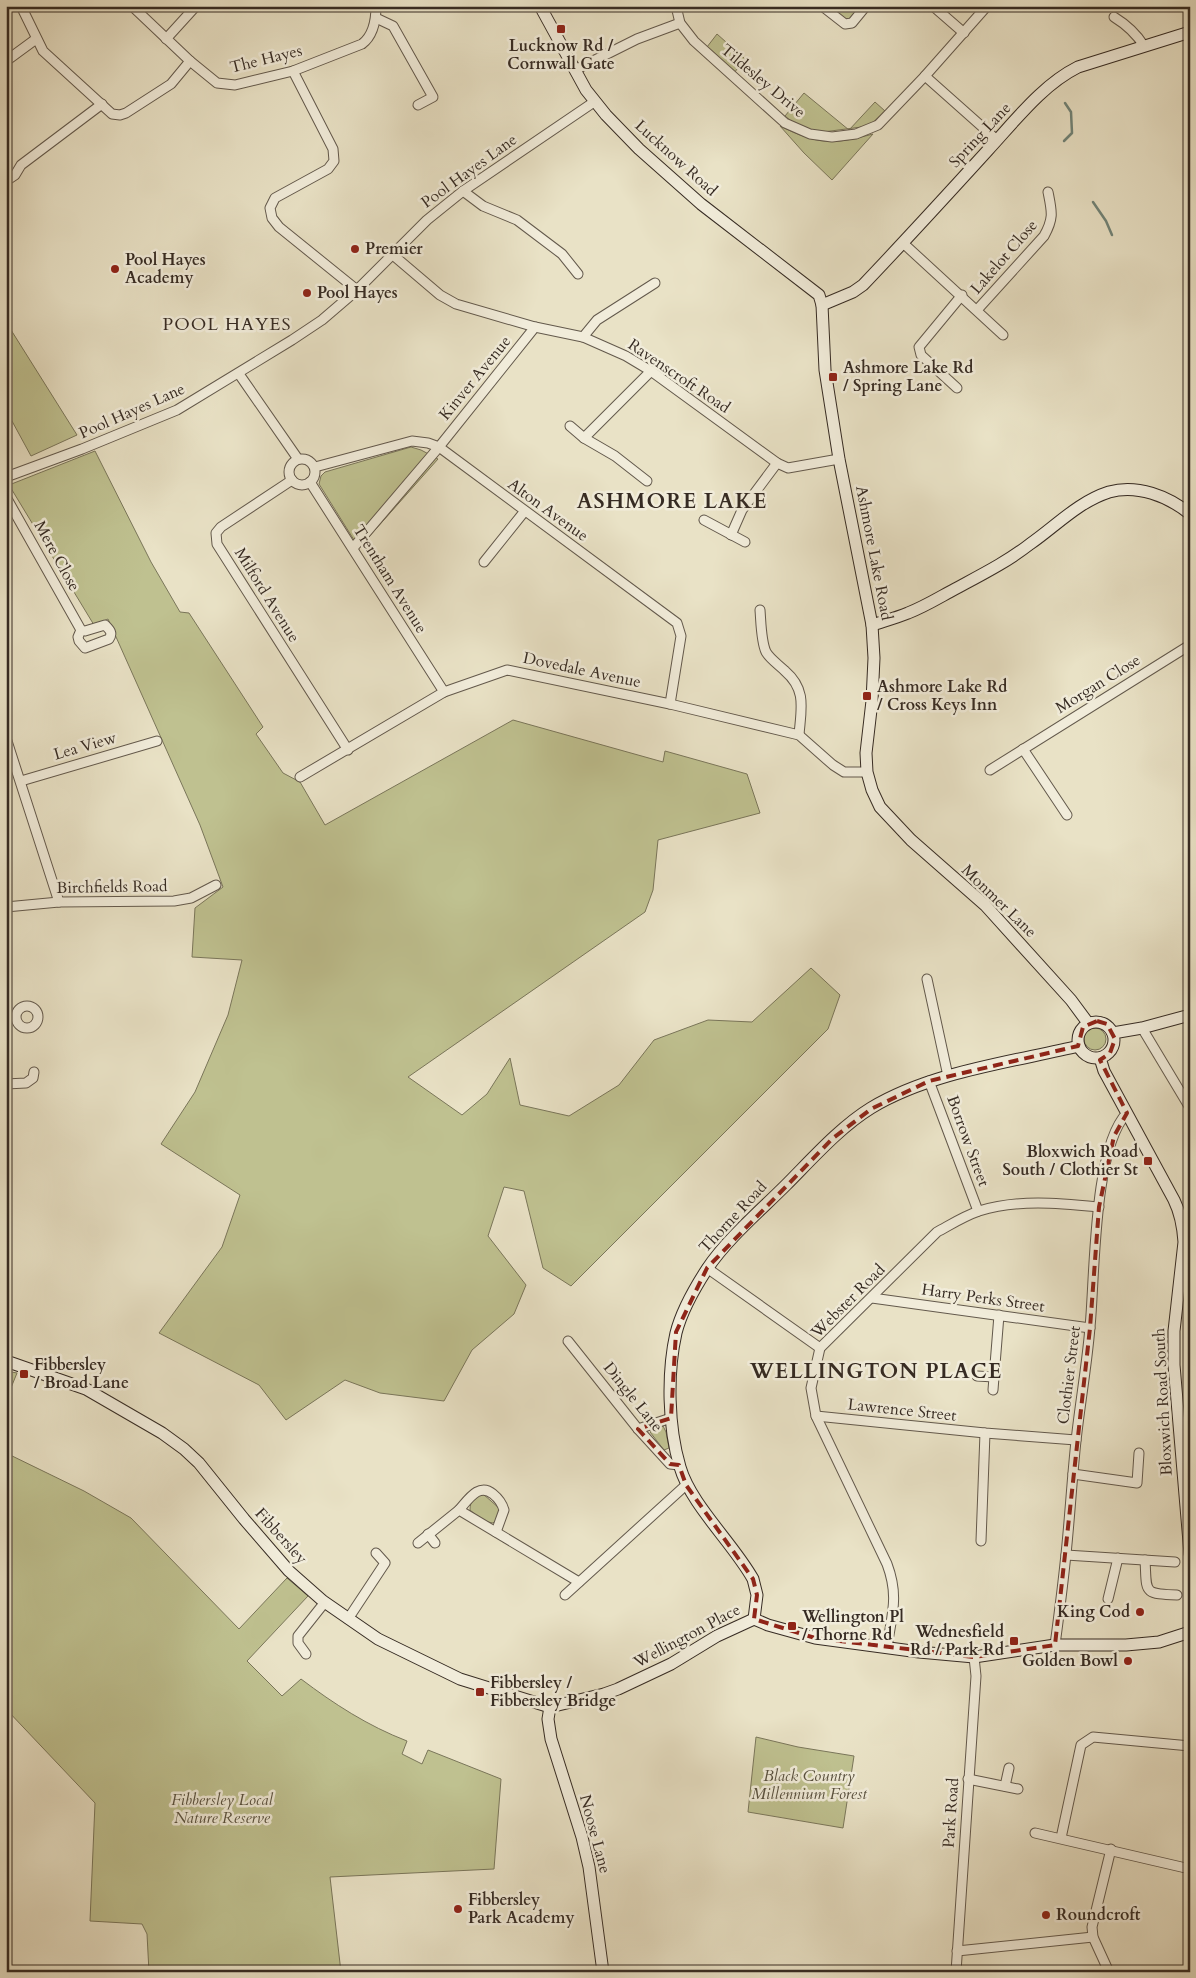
<svg xmlns="http://www.w3.org/2000/svg" width="1196" height="1978" font-family="Cardo,serif">
<rect width="100%" height="100%" fill="#e9e2c6"/>
<filter id="stains"><feTurbulence type="fractalNoise" baseFrequency=".004" numOctaves="4"/><feColorMatrix values="0 0 0 0 .2 0 0 0 0 .09 0 0 0 0 .02 0 0 0 .5 -.17"/></filter>
<radialGradient id="worn" r=".72"><stop offset=".6" stop-color="#630" stop-opacity="0"/><stop offset="1" stop-color="#630" stop-opacity=".3"/></radialGradient>
<g fill="#bfc190" stroke="#7a765a">
<polygon points="829,6 862,6 852,18 847,20"/>
<polygon points="717,34 745,59 734,73 707,47"/>
<polygon points="804,93 849,130 875,102 885,111 869,126 823,132 801,129 785,116"/>
<path d="M780 126C819 145 832 145 873 134L832 180 804 153Z"/>
<polygon points="6,322 77,435 31,456 6,410"/>
<polygon points="411,447 421,450 438,459 359,548 319,484 321,476 325,472"/>
<polygon points="95,451 151,562 180,612 189,613 263,727 256,734 283,773 300,782 325,825 513,720 663,762 665,751 747,774 760,813 658,840 653,890 645,912 408,1077 462,1115 487,1094 510,1058 520,1105 569,1116 619,1085 654,1040 708,1020 752,1022 811,968 840,995 828,1029 571,1286 543,1268 524,1191 504,1187 488,1236 526,1285 514,1314 472,1350 444,1401 380,1393 345,1380 286,1420 259,1385 159,1333 222,1247 240,1195 161,1144 195,1092 228,1015 242,960 192,957 195,908 223,887 200,825 108,619 94,625 9,485"/>
<circle cx="1095" cy="1039" r="11"/>
<polygon points="6,1371 17,1373 6,1400"/>
<polygon points="663,1426 666,1432 669,1448 664,1450 650,1432"/>
<path d="M6 1453 84 1491 131 1518 239 1629 287 1578 308 1596 247 1661 282 1696 301 1679C334 1704 368 1726 407 1741L402 1754 422 1764 428 1750 501 1779 494 1869 330 1877 341 1972H149L147 1934 142 1924 90 1921 95 1803 6 1709Z"/>
<path d="M483 1494 499 1508 498 1518 493 1523 483 1521 470 1510C470 1501 474 1497 483 1494Z"/>
<polygon points="756,1737 798,1747 854,1756 843,1828 748,1812"/>
</g>
<g fill="none" stroke-linecap="round" stroke-linejoin="round">
<g stroke="#718478" stroke-width="2.5">
<polyline points="1064,141 1072,133 1071,112 1065,103"/>
<polyline points="1093,202 1106,221 1112,235"/>
</g>
<g stroke="#63594c" stroke-width="11">
<g id="street">
<polyline points="21,6 43,51 112,114 120,115 126,113 171,84 190,61"/>
<path d="M132 6 190 61 217 83 235 85 293 71 362 44C374 35 376 20 376 6"/>
<polyline points="676,6 680,23 694,41 785,123 810,134 832,137 856,134 878,125 925,76 987,6"/>
<polyline points="822,6 845,24 852,23 866,6"/>
<polyline points="933,6 964,33"/>
<path d="M1114 17C1127 25 1136 33 1144 46"/>
<polyline points="376,18 393,26 433,97 418,105"/>
<polyline points="166,39 196,6"/>
<polyline points="6,61 36,39"/>
<polyline points="575,70 637,39 680,23"/>
<polyline points="293,71 333,149 334,161 328,169 275,198 270,208 272,218 279,227 357,290"/>
<polyline points="925,76 997,140"/>
<polyline points="6,181 15,175 21,165 102,104"/>
<polyline points="463,191 483,206 517,220 562,254 578,274"/>
<polyline points="903,243 1003,335"/>
<polyline points="393,255 440,295 456,304 535,327 583,337 626,356 651,371 777,463 788,468 839,459"/>
<path d="M977 310 1044 236C1054 218 1052 212 1048 192"/>
<polyline points="583,337 597,320 655,283"/>
<polyline points="239,374 298,459"/>
<polyline points="957,388 921,355 919,347 962,295"/>
<polyline points="570,426 584,438 615,456 647,481"/>
<polyline points="584,438 651,371"/>
<circle cx="302" cy="472" r="13"/>
<polyline points="315,467 412,441 428,443 439,447 677,623 681,636 670,704"/>
<polyline points="6,477 82,449 177,410 292,340 322,320 357,290 427,220 463,191 594,102"/>
<polyline points="292,480 221,527 216,533 217,544 348,750"/>
<polyline points="310,482 444,692"/>
<path d="M6 497 81 630 78 637 79 641 85 648 109 639C113 633 110 630 105 625L85 631 81 630"/>
<polyline points="704,520 745,542"/>
<polyline points="731,535 742,510 777,463"/>
<polyline points="353,548 439,447 535,327"/>
<polyline points="484,562 524,512"/>
<path d="M760 610C761 622 761 641 766 652 770 659 779 665 785 671 807 690 801 709 799 735"/>
<polyline points="6,738 59,902"/>
<polyline points="1023,749 1067,815"/>
<polyline points="990,770 1190,645"/>
<polyline points="300,777 444,692 507,670 670,704 799,735 833,765 844,772 867,772"/>
<polyline points="21,781 157,741"/>
<polyline points="6,907 59,902 174,901 191,898 216,885"/>
<polyline points="927,979 948,1076"/>
<circle cx="27" cy="1017" r="11"/>
<polyline points="1142,1028 1190,1108"/>
<polyline points="929,1081 978,1211"/>
<polyline points="6,1084 26,1083 33,1078 34,1072"/>
<polyline points="707,1268 820,1348"/>
<polyline points="872,1298 1090,1328"/>
<polyline points="568,1341 638,1429 670,1464 679,1465"/>
<polyline points="977,1376 994,1377 999,1315"/>
<polyline points="993,1390 994,1377"/>
<polyline points="816,1416 985,1433 1076,1440"/>
<polyline points="638,1429 671,1418"/>
<polyline points="1073,1474 1137,1483 1139,1453"/>
<path d="M459 1510C468 1500 479 1482 493 1494 498 1498 502 1503 504 1510L496 1532"/>
<polyline points="428,1534 435,1543"/>
<polyline points="981,1541 985,1433"/>
<polyline points="418,1543 459,1510 579,1582"/>
<polyline points="1066,1555 1175,1562"/>
<path d="M1145 1560C1147 1592 1142 1594 1177 1595"/>
<polyline points="565,1595 686,1485"/>
<polyline points="1108,1599 1118,1558"/>
<polyline points="348,1619 385,1563 376,1553"/>
<path d="M1055 1645C1059 1615 1063 1584 1066 1554 1070 1516 1072 1478 1076 1441 1080 1403 1087 1365 1090 1327 1095 1277 1093 1148 1127 1113"/>
<path d="M887 1647C892 1614 899 1596 887 1564L816 1416 811 1388 820 1348 937 1232C950 1225 964 1216 979 1211 1019 1199 1058 1203 1099 1207"/>
<polyline points="306,1654 298,1643 298,1636 325,1602"/>
<polyline points="968,1779 1018,1789"/>
<polyline points="1005,1786 1009,1768"/>
<polyline points="1035,1833 1190,1869"/>
<polyline points="1061,1838 1081,1745 1093,1737 1190,1746"/>
<polyline points="957,1951 1093,1937"/>
<polyline points="956,1972 976,1676 974,1657"/>
<polyline points="1109,1972 1093,1937 1092,1927 1111,1849"/>
</g>
</g>
<g stroke="#362b23" stroke-width="13">
<g id="secondary">
<polyline points="540,6 586,90 606,115 639,149 701,204 819,295 822,305 825,370 839,459 872,625 874,658 872,701 866,753 867,772 872,790 880,807 911,840 985,905 1071,1000 1088,1023"/>
<path d="M822 305 853 292 863 285C905 241 947 195 988 150 1015 121 1042 85 1078 67L1190 32"/>
<path d="M872 625C884 621 896 618 908 613 924 607 940 597 955 589 981 575 1007 562 1030 544 1056 526 1078 502 1109 492 1137 484 1168 496 1190 514"/>
<circle cx="1096" cy="1040" r="18"/>
<polyline points="1113,1033 1142,1028 1190,1015"/>
<path d="M1100 1058 1104 1071 1174 1200C1181 1214 1183 1227 1184 1242L1174 1331V1365L1190 1554"/>
<polyline points="6,1361 86,1389 162,1433 184,1449 199,1463 244,1519 289,1571 323,1601 378,1639 460,1679 550,1707"/>
<path d="M754 1619 757 1595 753 1579C733 1543 691 1505 680 1467 668 1427 667 1373 676 1333 681 1313 696 1286 707 1269 727 1239 760 1211 786 1185 811 1160 840 1127 871 1108 931 1072 1011 1062 1079 1046"/>
<polyline points="754,1619 768,1625 815,1638 919,1652 974,1657 1055,1645 1126,1645 1159,1642 1190,1632"/>
<polyline points="550,1707 548,1719 551,1739 582,1837 589,1867 603,1972"/>
<polyline points="550,1707 604,1694 618,1689 671,1664 717,1636 754,1619"/>
</g>
</g>
<use href="#street" stroke="#f1ecda" stroke-width="9"/>
<use href="#secondary" stroke="#f1ecda" stroke-width="11"/>
</g>
<path fill="none" stroke="#8f2418" stroke-width="4" stroke-dasharray="10 6" stroke-linejoin="round" d="M1097 1021 1107 1024 1115 1039 1110 1053 1100 1060 1127 1113 1114 1136 1099 1207 1090 1328 1055 1645 974 1657 815 1638 754 1619 757 1595 753 1579 686 1485 679 1465 670 1464 638 1429 671 1418 676 1332 707 1268 832 1139 871 1109 929 1081 1078 1046 1083 1027Z"/>
<g fill="#8f2418" stroke="#f1ecda" stroke-width="2">
<rect x="556" y="24" width="10" height="10" rx="2.5"/>
<circle cx="355" cy="249" r="5"/>
<circle cx="115" cy="269" r="5"/>
<circle cx="307" cy="293" r="5"/>
<rect x="828" y="372" width="10" height="10" rx="2.5"/>
<rect x="862" y="691" width="10" height="10" rx="2.5"/>
<rect x="1143" y="1156" width="10" height="10" rx="2.5"/>
<rect x="19" y="1369" width="10" height="10" rx="2.5"/>
<circle cx="1140" cy="1612" r="5"/>
<rect x="787" y="1621" width="10" height="10" rx="2.5"/>
<rect x="1009" y="1636" width="10" height="10" rx="2.5"/>
<circle cx="1128" cy="1661" r="5"/>
<rect x="475" y="1687" width="10" height="10" rx="2.5"/>
<circle cx="458" cy="1909" r="5"/>
<circle cx="1046" cy="1915" r="5"/>
</g>
<g text-anchor="middle" dominant-baseline="central" stroke-width="5" stroke-linejoin="round" paint-order="stroke">
<g font-size="16" font-weight="bold" fill="#362b23" stroke="#f1ecda" text-anchor="start">
<text x="561" y="46" text-anchor="middle">Lucknow Rd /<tspan x="561" dy="18">Cornwall Gate</tspan></text>
<text x="365" y="249">Premier</text>
<text x="125" y="260">Pool Hayes<tspan x="125" dy="18">Academy</tspan></text>
<text x="317" y="293">Pool Hayes</text>
<text x="843" y="368">Ashmore Lake Rd<tspan x="843" dy="18">/ Spring Lane</tspan></text>
<text x="877" y="687">Ashmore Lake Rd<tspan x="877" dy="18">/ Cross Keys Inn</tspan></text>
<text x="1138" y="1152" text-anchor="end">Bloxwich Road<tspan x="1138" dy="18">South / Clothier St</tspan></text>
<text x="34" y="1365">Fibbersley<tspan x="34" dy="18">/ Broad Lane</tspan></text>
<text x="1130" y="1612" text-anchor="end">King Cod</text>
<text x="802" y="1617">Wellington Pl<tspan x="802" dy="18">/ Thorne Rd</tspan></text>
<text x="1004" y="1632" text-anchor="end">Wednesfield<tspan x="1004" dy="18">Rd / Park Rd</tspan></text>
<text x="1118" y="1661" text-anchor="end">Golden Bowl</text>
<text x="490" y="1683">Fibbersley /<tspan x="490" dy="18">Fibbersley Bridge</tspan></text>
<text x="468" y="1900">Fibbersley<tspan x="468" dy="18">Park Academy</tspan></text>
<text x="1056" y="1915">Roundcroft</text>
</g>
<g font-size="16" fill="#362b23" stroke="#f1ecda">
<text transform="translate(266 59) rotate(-14)">The Hayes</text>
<text transform="translate(763 81) rotate(40)">Tildesley Drive</text>
<text transform="translate(980 135) rotate(-47)">Spring Lane</text>
<text transform="translate(676 158) rotate(42)">Lucknow Road</text>
<text transform="translate(469 171) rotate(-36)">Pool Hayes Lane</text>
<text transform="translate(1004 257) rotate(-49)">Lakelot Close</text>
<text transform="translate(679 376) rotate(34)">Ravenscroft Road</text>
<text transform="translate(475 378) rotate(-51)">Kinver Avenue</text>
<text transform="translate(132 411) rotate(-24)">Pool Hayes Lane</text>
<text transform="translate(548 510) rotate(36)">Alton Avenue</text>
<text transform="translate(874 553) rotate(79)">Ashmore Lake Road</text>
<text transform="translate(57 556) rotate(61)">Mere Close</text>
<text transform="translate(390 579) rotate(58)">Trentham Avenue</text>
<text transform="translate(267 595) rotate(58)">Milford Avenue</text>
<text transform="translate(582 670) rotate(12)">Dovedale Avenue</text>
<text transform="translate(1098 684) rotate(-32)">Morgan Close</text>
<text transform="translate(85 746) rotate(-16)">Lea View</text>
<text transform="translate(112 887) rotate(-1)">Birchfields Road</text>
<text transform="translate(999 901) rotate(44)">Monmer Lane</text>
<text transform="translate(968 1141) rotate(70)">Borrow Street</text>
<text transform="translate(733 1217) rotate(-47)">Thorne Road</text>
<text transform="translate(983 1298) rotate(8)">Harry Perks Street</text>
<text transform="translate(848 1301) rotate(-45)">Webster Road</text>
<text transform="translate(1069 1375) rotate(-83)">Clothier Street</text>
<text transform="translate(633 1397) rotate(51)">Dingle Lane</text>
<text transform="translate(1163 1402) rotate(-93)">Bloxwich Road South</text>
<text transform="translate(902 1410) rotate(6)">Lawrence Street</text>
<text transform="translate(281 1536) rotate(48)">Fibbersley</text>
<text transform="translate(687 1636) rotate(-28)">Wellington Place</text>
<text transform="translate(951 1813) rotate(-86)">Park Road</text>
<text transform="translate(595 1834) rotate(75)">Noose Lane</text>
</g>
<g font-size="16" font-style="italic" fill="#58503e" stroke="#f1ecda">
<text x="809" y="1776">Black Country<tspan x="809" dy="18">Millennium Forest</tspan></text>
<text x="222" y="1800">Fibbersley Local<tspan x="222" dy="18">Nature Reserve</tspan></text>
</g>
<g font-size="18" letter-spacing="1" fill="#362b23" stroke="#f1ecda">
<text x="227" y="324">POOL HAYES</text>
</g>
<g font-size="21" font-weight="bold" letter-spacing="1" fill="#362b23" stroke="#f1ecda">
<text x="672" y="501">ASHMORE LAKE</text>
<text x="876" y="1371">WELLINGTON PLACE</text>
</g>
</g>
<rect width="1196" height="1978" fill="none" stroke="#e9e2c6" stroke-width="25"/>
<rect x="8" y="8" width="1181" height="1963" fill="none" stroke="#362b23" stroke-width="2.5"/>
<rect x="12" y="12" width="1171" height="1953" fill="none" stroke="#362b23"/>
<rect width="100%" height="100%" filter="url(#stains)"/>
<rect width="100%" height="100%" fill="url(#worn)"/>
</svg>
